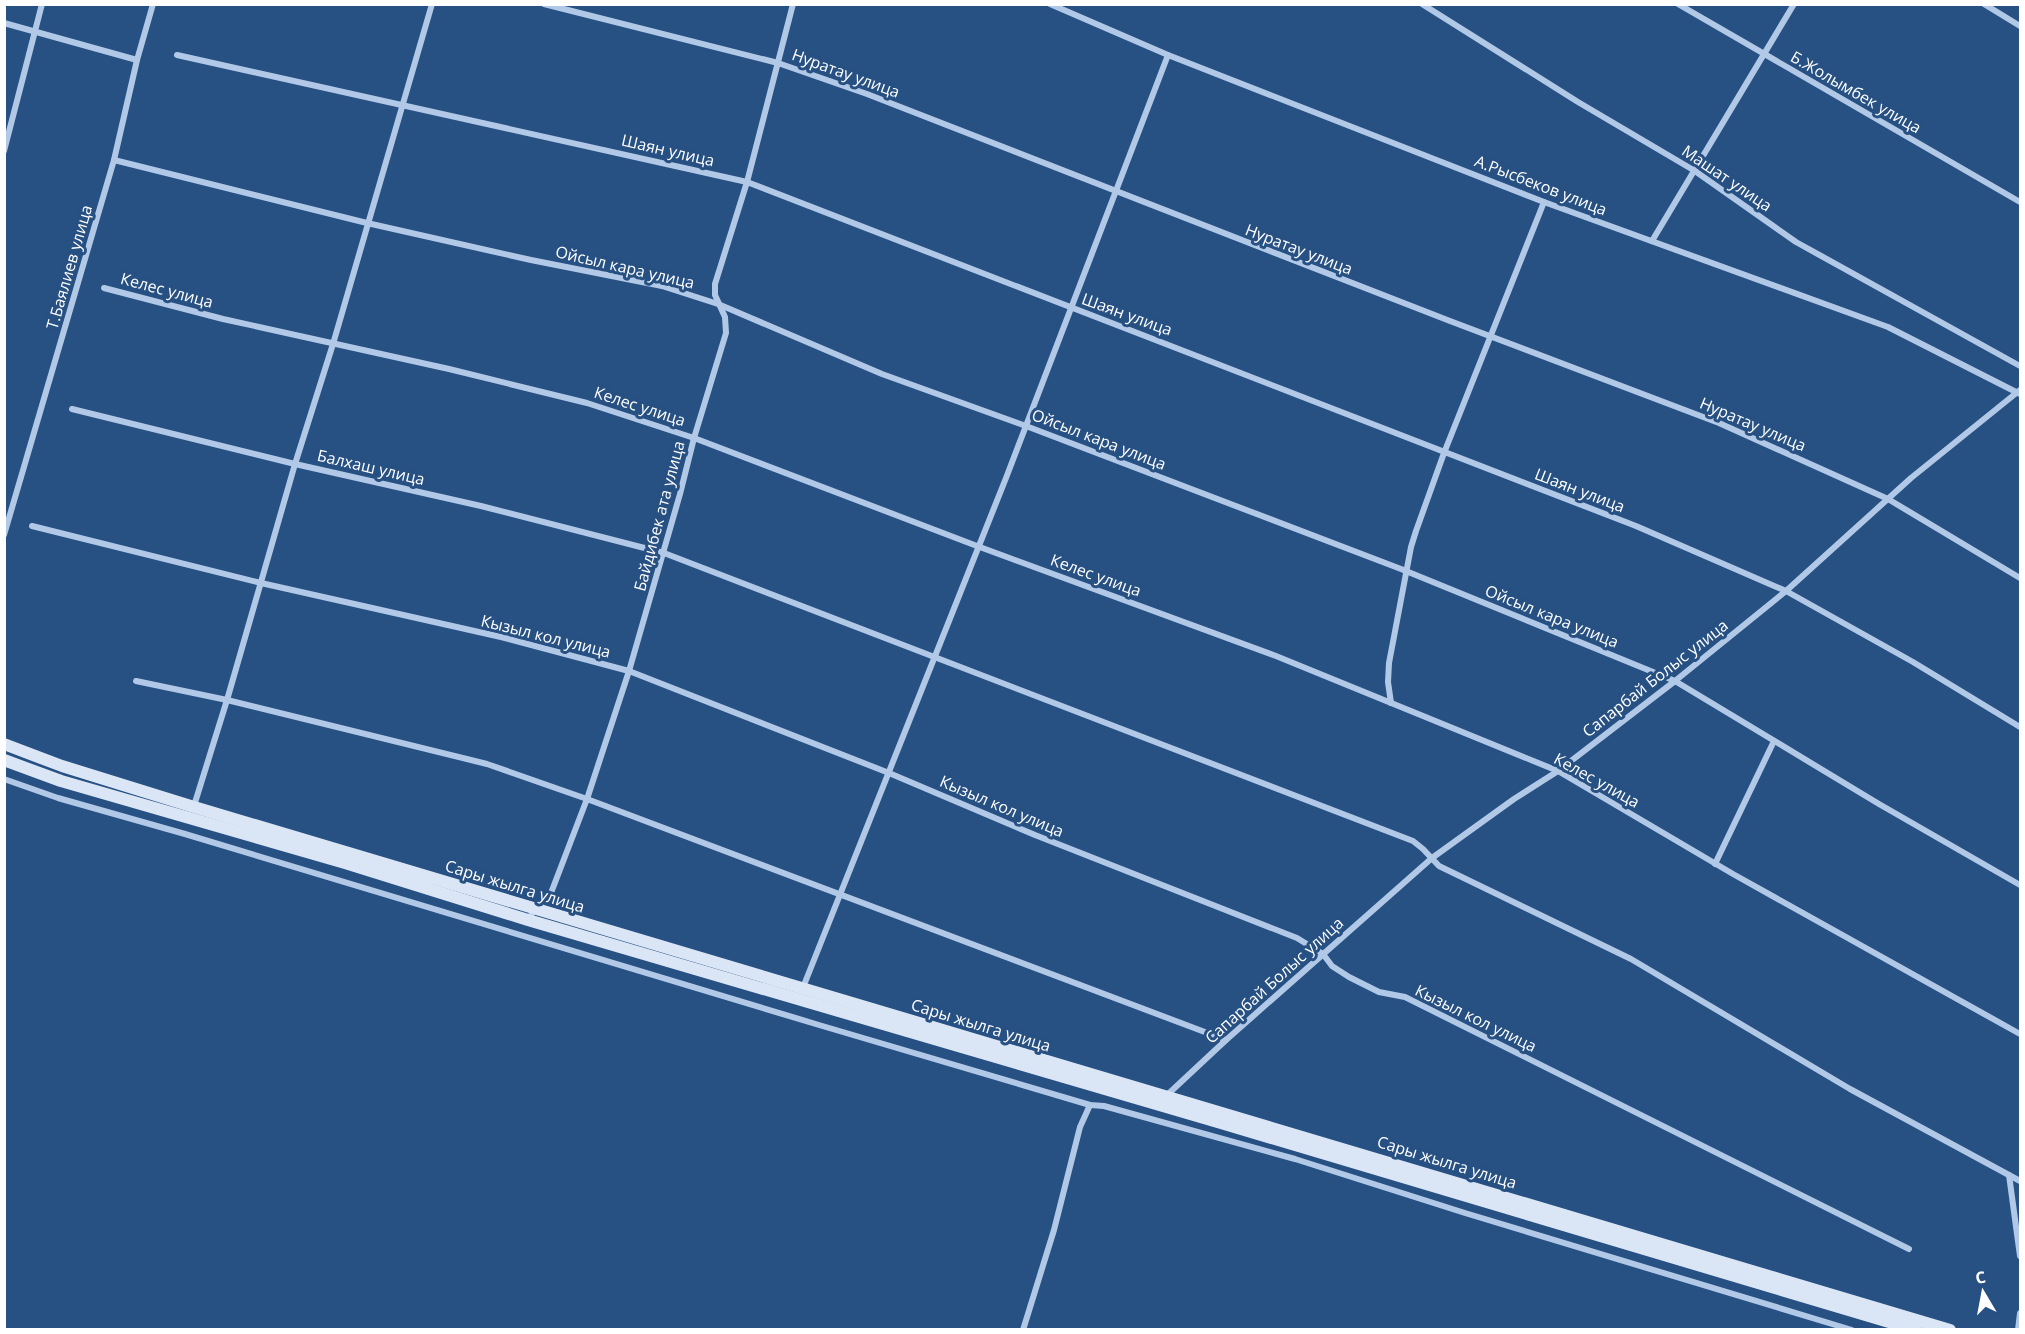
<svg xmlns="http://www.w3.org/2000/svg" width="2025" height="1334" font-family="'Open Sans',sans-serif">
<rect width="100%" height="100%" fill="#275083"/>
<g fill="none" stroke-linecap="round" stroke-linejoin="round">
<g stroke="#b1c9e7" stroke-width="6">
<polyline points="544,4 778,63 867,94 1450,321 1719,423 1888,499 2020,578"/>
<polyline points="1050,4 1168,55 1544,202 1888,327 2020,394"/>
<polyline points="1422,4 1578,102 1695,171 1796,242 2020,366"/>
<polyline points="1678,4 2020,202"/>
<polyline points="1984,4 2020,26"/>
<polyline points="4,23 137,60"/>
<polyline points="177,55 747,182 1636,526 1786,591 1913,662 2020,727"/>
<polyline points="4,151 42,4"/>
<polyline points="114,160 367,223 531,260 662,286 718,304 882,374 1026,426 1401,569 1675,681 1879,804 2020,885"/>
<polyline points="1652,241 1794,4"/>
<polyline points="104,288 223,319 449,369 587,403 694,438 977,546 1276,656 1558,771 1733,874 2020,1034"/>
<polyline points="72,409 295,464 481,506 664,553 1413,841 1423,849 1439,866 1631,959 1850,1089 2020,1181"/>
<polyline points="32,526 261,583 501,637 629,671 889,773 1035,835 1297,938 1323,954 1332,966 1349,977 1379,992 1405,997 1909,1249"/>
<polyline points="4,535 114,160 137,60 153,4"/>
<polyline points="136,681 227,700 487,764 587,799 1226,1040"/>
<polyline points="1391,703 1388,682 1389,663 1411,547 1416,531 1444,453 1544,202"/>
<polyline points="4,779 58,798 185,834 819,1025 1090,1105 1104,1106 1295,1159 1465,1213 1852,1330"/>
<polyline points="193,809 227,700 295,464 333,344 432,4"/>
<polyline points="1715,864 1774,741"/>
<polyline points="528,920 535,909 551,893 587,799 629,671 680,494 694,438 726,333 725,317 715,295 715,284 747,182 793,4"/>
<polyline points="802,990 1006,478 1168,55"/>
<polyline points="1166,1096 1226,1040 1432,858 1514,799 1558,771 1675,681 1786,591 1911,478 2020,390"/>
<polyline points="2009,1175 2020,1256"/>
<polyline points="1023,1330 1054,1230 1080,1127 1090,1105"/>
<polyline points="2018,1330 2020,1313"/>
</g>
<g stroke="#dae6f6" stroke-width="12">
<polyline points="4,744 62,766 194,807 1950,1330"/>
<polyline points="4,760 61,781 345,863 528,920 1221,1123 1916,1330"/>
</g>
</g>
<g text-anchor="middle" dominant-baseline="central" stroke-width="6" stroke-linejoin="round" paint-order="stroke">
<g font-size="16" fill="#fff" stroke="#275083">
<text transform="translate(846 73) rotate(20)">Нуратау улица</text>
<text transform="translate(1856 92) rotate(30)">Б.Жолымбек улица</text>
<text transform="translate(668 150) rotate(13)">Шаян улица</text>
<text transform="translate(1727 178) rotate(34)">Машат улица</text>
<text transform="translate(1541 185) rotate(21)">А.Рысбеков улица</text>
<text transform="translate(1299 249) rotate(21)">Нуратау улица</text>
<text transform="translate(69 267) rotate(-74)">Т.Баялиев улица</text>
<text transform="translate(625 267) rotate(13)">Ойсыл кара улица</text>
<text transform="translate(167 290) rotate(15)">Келес улица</text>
<text transform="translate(1127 314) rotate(20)">Шаян улица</text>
<text transform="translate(640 406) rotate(18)">Келес улица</text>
<text transform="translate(1753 424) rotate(23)">Нуратау улица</text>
<text transform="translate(1099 439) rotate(21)">Ойсыл кара улица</text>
<text transform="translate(371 467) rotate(13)">Балхаш улица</text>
<text transform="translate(1580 490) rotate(21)">Шаян улица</text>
<text transform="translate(659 516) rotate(-75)">Байдибек ата улица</text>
<text transform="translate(1096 575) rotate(20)">Келес улица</text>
<text transform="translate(1552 616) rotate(22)">Ойсыл кара улица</text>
<text transform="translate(546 636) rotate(14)">Кызыл кол улица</text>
<text transform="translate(1655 678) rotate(-38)">Сапарбай Болыс улица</text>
<text transform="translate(1597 780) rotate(29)">Келес улица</text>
<text transform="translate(1002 806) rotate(23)">Кызыл кол улица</text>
<text transform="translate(515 886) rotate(17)">Сары жылга улица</text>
<text transform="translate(1274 980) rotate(-42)">Сапарбай Болыс улица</text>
<text transform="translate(1476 1018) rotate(26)">Кызыл кол улица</text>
<text transform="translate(981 1025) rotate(17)">Сары жылга улица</text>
<text transform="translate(1447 1162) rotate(17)">Сары жылга улица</text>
</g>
</g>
<rect width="2025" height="1334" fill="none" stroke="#ffffff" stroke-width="12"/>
<g transform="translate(1983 1292) rotate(350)" stroke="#275083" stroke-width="4.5" paint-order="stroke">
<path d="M0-4.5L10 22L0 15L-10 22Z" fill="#ffffff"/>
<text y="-9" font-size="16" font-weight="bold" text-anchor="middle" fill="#ffffff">С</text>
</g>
</svg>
